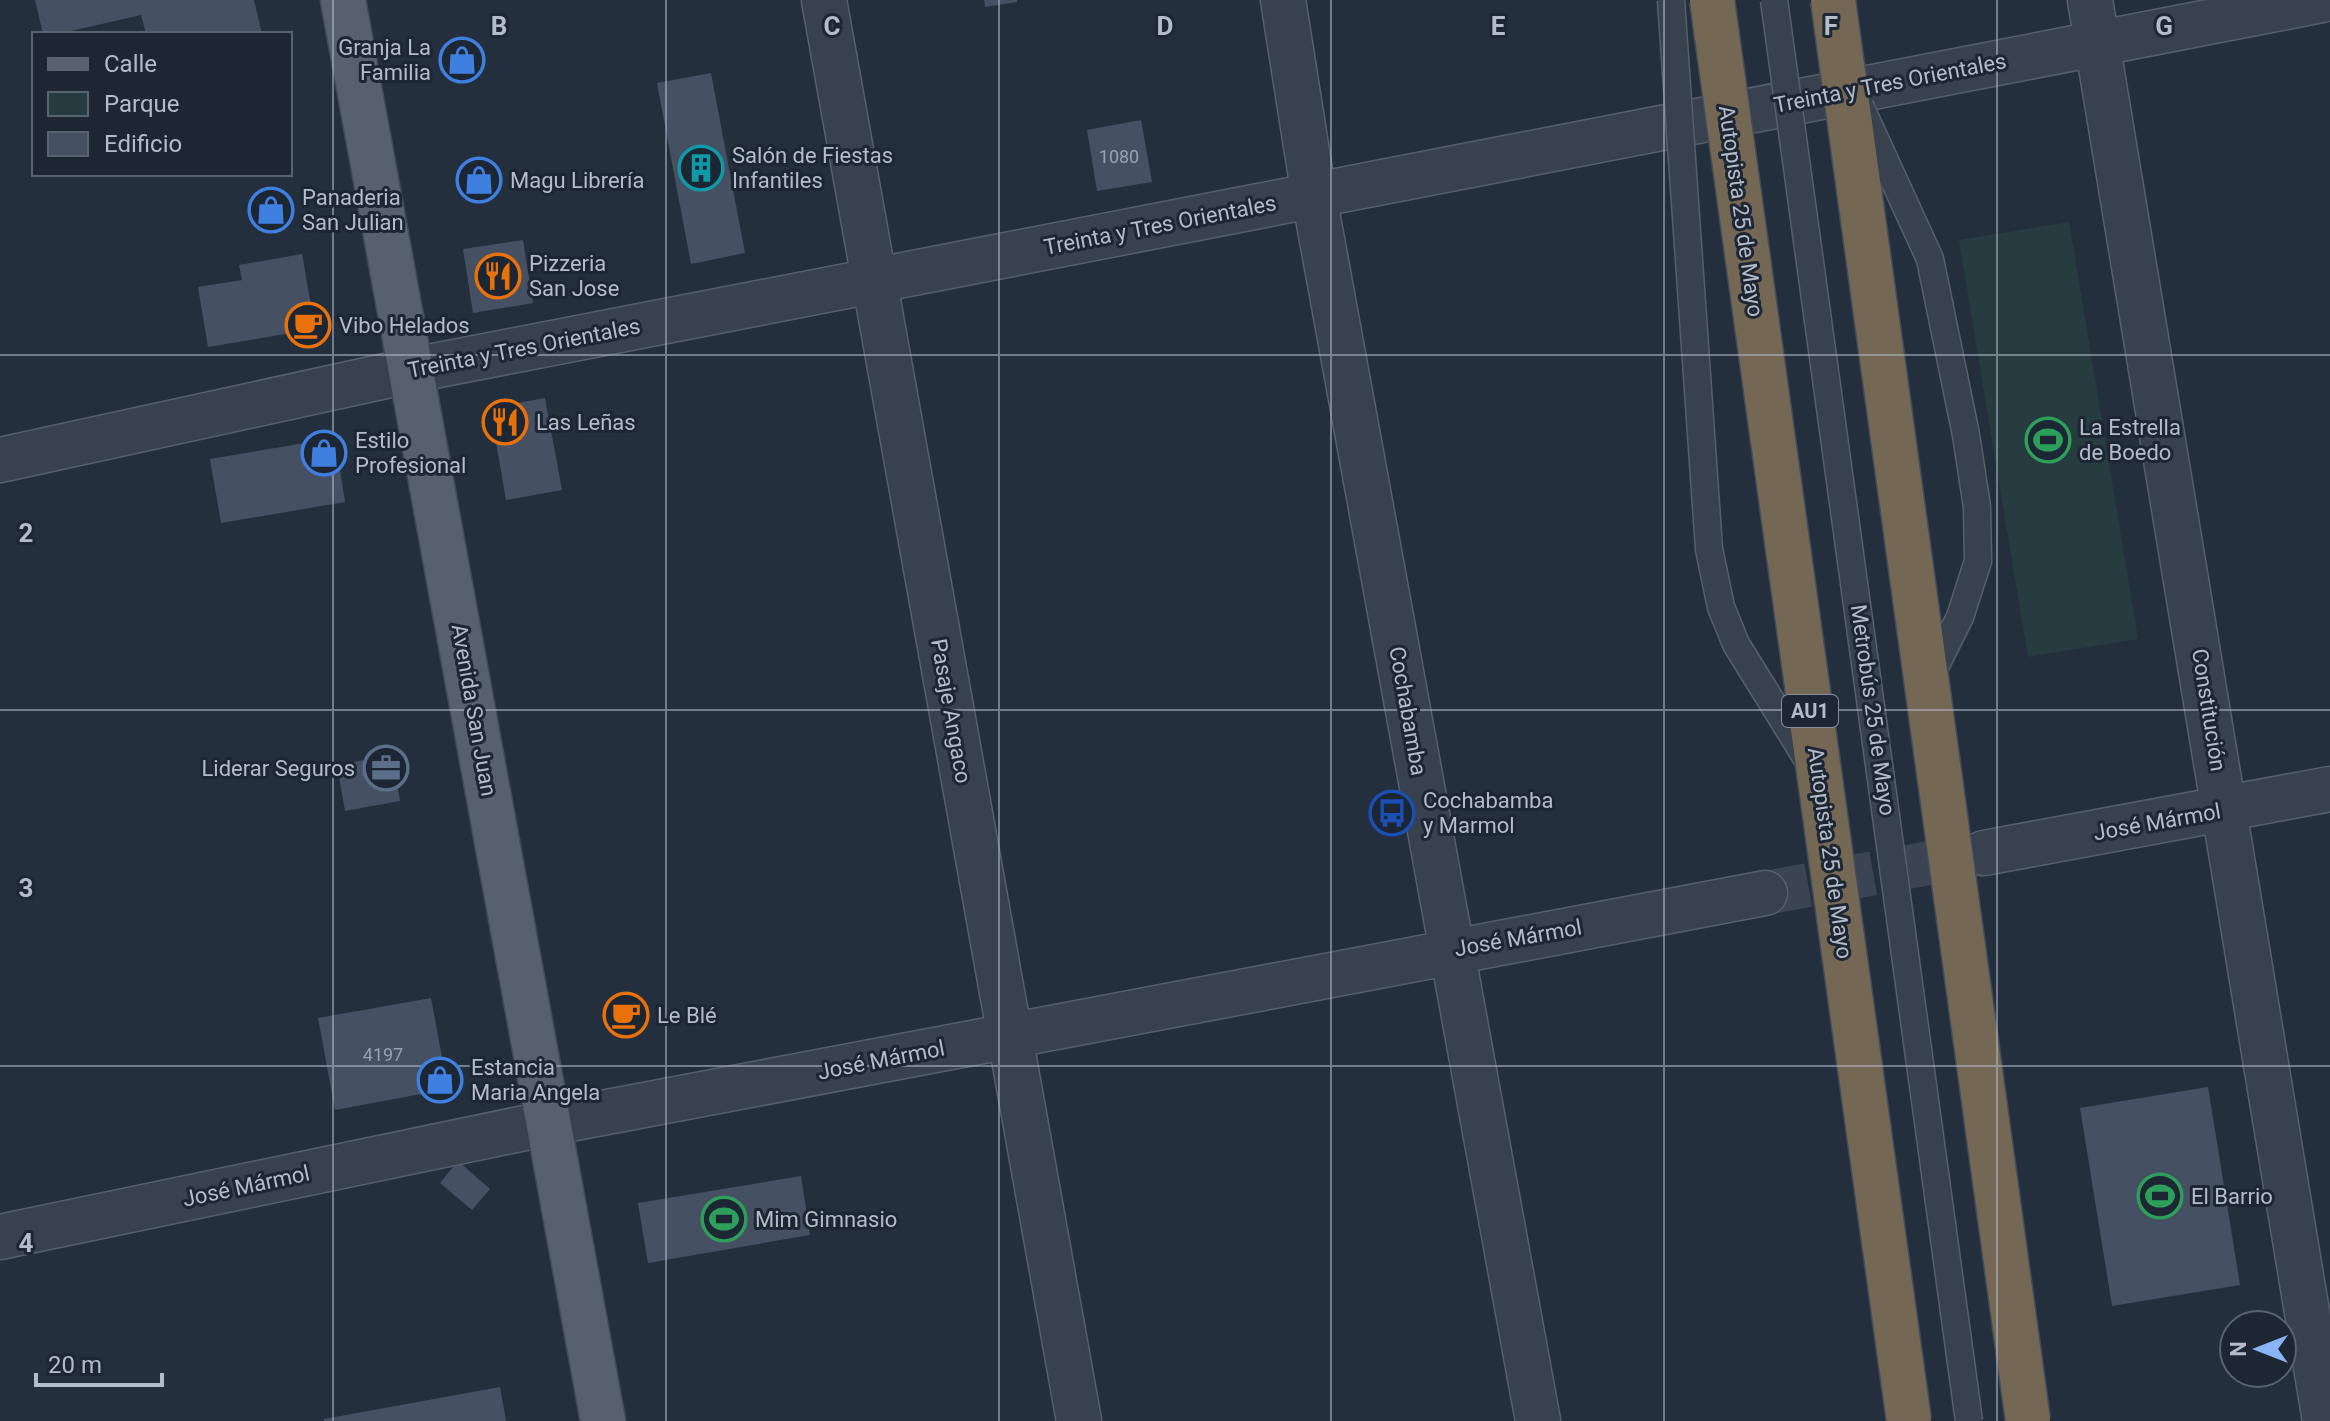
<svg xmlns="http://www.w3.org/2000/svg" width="2330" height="1421" font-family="Roboto,sans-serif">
<rect width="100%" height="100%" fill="#242f3e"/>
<polygon fill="#263c3f" points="2069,222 2138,639 2028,657 1959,240"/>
<g fill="#455162">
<polygon points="35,0 254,0 262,34 146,34 141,15 58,34 43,34"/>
<polygon points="984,0 1017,0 1017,2 985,7"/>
<polygon points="711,73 745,253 691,264 657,83"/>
<polygon points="1141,120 1152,182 1097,191 1087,130"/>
<polygon points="523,240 533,303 473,313 463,249"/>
<polygon points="302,254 315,329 208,347 198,287 242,280 239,265"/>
<polygon points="545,398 562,490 506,500 490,408"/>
<polygon points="335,438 345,502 221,523 210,459"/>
<polygon points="392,755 400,801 345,811 337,765"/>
<polygon points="431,998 448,1089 335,1110 318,1018"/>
<polygon points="2208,1087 2240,1285 2112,1306 2080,1108"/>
<polygon points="458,1161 490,1189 472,1210 440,1183"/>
<polygon points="801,1176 810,1235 648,1263 638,1203"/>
<polygon points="500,1387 506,1421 324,1421 324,1419"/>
</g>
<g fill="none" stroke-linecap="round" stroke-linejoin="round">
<polyline stroke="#3a4453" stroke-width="44" stroke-dasharray="44 22" stroke-linecap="butt" points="1765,893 1984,853"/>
<g stroke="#565f6c" stroke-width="47">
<g id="minor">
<polyline points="824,0 1079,1421"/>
<polyline points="1283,0 1314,196 1538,1421"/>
<polyline points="2090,0 2325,1421"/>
<polyline points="413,370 2322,0"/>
<polyline points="1984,853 2330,789"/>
<polyline points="0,1237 549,1123 1765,893"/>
</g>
</g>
<g stroke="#565f6c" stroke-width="47">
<polyline id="tertiary" points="0,460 413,370"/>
</g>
<g stroke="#414a57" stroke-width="47">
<polyline id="primary" points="343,0 603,1421"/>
</g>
<use href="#minor" stroke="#38414e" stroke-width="44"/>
<use href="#tertiary" stroke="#38414e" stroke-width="44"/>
<use href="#primary" stroke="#56606e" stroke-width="44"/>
<g stroke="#565f6c" stroke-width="29" stroke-linecap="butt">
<g id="service-bridge">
<polyline points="1671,0 1709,549 1721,607 1736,644 1809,762"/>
<polyline points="1774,0 1969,1421"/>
<polyline points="1860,106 1930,259 1966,435 1977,507 1978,561 1960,617 1928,681"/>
</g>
</g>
<g stroke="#434c59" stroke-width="47" stroke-linecap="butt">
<g id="motorway-bridge">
<polyline points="1712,0 1909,1421"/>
<polyline points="1833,0 2028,1421"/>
</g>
</g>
<use href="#service-bridge" stroke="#38414e" stroke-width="26"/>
<use href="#motorway-bridge" stroke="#746855" stroke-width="44"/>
</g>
<path fill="none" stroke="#b4bcc9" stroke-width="2" stroke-opacity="0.55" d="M333 0V1421M666 0V1421M999 0V1421M1331 0V1421M1664 0V1421M1997 0V1421M0 355H2330M0 710H2330M0 1066H2330"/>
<defs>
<g id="shop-ring" transform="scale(2.3)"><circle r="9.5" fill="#1d2633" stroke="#3f7fe0" stroke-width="1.5"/><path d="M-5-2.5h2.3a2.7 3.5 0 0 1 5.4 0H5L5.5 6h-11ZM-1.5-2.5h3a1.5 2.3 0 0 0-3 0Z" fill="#3f7fe0"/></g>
<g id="building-ring" transform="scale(2.3)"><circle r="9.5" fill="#1d2633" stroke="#0f9aa8" stroke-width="1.5"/><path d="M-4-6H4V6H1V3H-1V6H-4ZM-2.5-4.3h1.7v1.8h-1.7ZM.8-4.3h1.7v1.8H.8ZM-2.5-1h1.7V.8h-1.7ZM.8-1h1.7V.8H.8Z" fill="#0f9aa8"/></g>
<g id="restaurant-ring" transform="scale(2.3)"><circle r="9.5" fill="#1d2633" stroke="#e8710a" stroke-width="1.5"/><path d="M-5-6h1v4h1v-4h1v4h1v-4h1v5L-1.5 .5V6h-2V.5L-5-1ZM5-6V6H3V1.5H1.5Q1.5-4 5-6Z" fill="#e8710a"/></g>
<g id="cafe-ring" transform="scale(2.3)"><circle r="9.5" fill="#1d2633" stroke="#e8710a" stroke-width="1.5"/><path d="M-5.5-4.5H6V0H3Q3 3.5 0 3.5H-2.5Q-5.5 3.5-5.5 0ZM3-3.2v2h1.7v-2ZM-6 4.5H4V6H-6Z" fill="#e8710a"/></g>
<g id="stadium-ring" transform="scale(2.3)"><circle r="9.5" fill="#1d2633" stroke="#2e9e5b" stroke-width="1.5"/><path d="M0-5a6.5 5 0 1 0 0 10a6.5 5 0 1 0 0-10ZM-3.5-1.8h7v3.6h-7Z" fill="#2e9e5b"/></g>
<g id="office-ring" transform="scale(2.3)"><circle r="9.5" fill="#1d2633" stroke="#5c6f8a" stroke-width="1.5"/><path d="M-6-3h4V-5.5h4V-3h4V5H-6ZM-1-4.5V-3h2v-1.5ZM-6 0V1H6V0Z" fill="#5c6f8a"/></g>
<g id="bus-ring" transform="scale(2.3)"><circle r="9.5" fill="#1d2633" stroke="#1a4fb4" stroke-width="1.5"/><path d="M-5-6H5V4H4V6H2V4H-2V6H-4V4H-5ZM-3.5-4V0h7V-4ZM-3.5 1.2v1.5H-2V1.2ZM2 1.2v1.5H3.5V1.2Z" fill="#1a4fb4"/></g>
</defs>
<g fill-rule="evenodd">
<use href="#shop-ring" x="462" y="60"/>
<use href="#building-ring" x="701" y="168"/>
<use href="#shop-ring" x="479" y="180"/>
<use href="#shop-ring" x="271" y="210"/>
<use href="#restaurant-ring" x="498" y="276"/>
<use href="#cafe-ring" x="308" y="325"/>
<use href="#restaurant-ring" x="505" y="422"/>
<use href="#stadium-ring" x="2048" y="440"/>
<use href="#shop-ring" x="324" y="453"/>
<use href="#office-ring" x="386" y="768"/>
<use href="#bus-ring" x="1392" y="813"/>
<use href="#cafe-ring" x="626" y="1015"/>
<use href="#shop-ring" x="440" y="1080"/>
<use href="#stadium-ring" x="2160" y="1196"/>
<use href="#stadium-ring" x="724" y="1219"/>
</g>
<g text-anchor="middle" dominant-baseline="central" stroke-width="6" stroke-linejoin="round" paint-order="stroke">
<g font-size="18" fill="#98a1af">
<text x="1119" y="156">1080</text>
<text x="383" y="1054">4197</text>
</g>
<rect fill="#1d2633" stroke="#878f9c" stroke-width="2" x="1782" y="695" width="56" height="32" rx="6"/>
<g font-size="20" font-weight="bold" fill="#b4bcc9">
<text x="1810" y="711">AU1</text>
</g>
<g font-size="22" fill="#b4bcc9" stroke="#1d2633" text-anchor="start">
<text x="431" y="47" text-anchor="end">Granja La<tspan x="431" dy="25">Familia</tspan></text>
<text x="732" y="155">Salón de Fiestas<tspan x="732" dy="25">Infantiles</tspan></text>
<text x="510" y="180">Magu Librería</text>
<text x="302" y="197">Panaderia<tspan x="302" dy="25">San Julian</tspan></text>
<text x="529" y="263">Pizzeria<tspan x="529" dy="25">San Jose</tspan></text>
<text x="339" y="325">Vibo Helados</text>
<text x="536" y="422">Las Leñas</text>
<text x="2079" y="427">La Estrella<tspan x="2079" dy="25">de Boedo</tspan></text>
<text x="355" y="440">Estilo<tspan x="355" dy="25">Profesional</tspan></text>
<text x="355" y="768" text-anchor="end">Liderar Seguros</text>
<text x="1423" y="800">Cochabamba<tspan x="1423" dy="25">y Marmol</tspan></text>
<text x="657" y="1015">Le Blé</text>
<text x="471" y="1067">Estancia<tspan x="471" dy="25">Maria Angela</tspan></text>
<text x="2191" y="1196">El Barrio</text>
<text x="755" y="1219">Mim Gimnasio</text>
</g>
<g font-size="22" fill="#b4bcc9" stroke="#1d2633">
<text transform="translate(1890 83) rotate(-11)">Treinta y Tres Orientales</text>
<text transform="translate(1741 211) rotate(82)">Autopista 25 de Mayo</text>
<text transform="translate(1160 225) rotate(-11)">Treinta y Tres Orientales</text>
<text transform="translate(524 348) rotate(-11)">Treinta y Tres Orientales</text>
<text transform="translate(474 710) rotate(80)">Avenida San Juan</text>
<text transform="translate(1873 710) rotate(82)">Metrobús 25 de Mayo</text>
<text transform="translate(2209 710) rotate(81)">Constitución</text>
<text transform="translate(951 711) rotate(80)">Pasaje Angaco</text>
<text transform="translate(1408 711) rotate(80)">Cochabamba</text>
<text transform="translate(2157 822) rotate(-10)">José Mármol</text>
<text transform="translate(1830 853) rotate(82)">Autopista 25 de Mayo</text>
<text transform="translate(1518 938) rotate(-10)">José Mármol</text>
<text transform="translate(881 1060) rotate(-11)">José Mármol</text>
<text transform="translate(246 1186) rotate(-12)">José Mármol</text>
</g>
</g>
<g font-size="26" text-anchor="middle" font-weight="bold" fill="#b4bcc9" stroke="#1d2633" stroke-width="6" stroke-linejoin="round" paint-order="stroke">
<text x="499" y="35">B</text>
<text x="832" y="35">C</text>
<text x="1165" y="35">D</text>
<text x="1498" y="35">E</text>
<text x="1831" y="35">F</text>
<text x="2164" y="35">G</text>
<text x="26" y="542">2</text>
<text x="26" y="897">3</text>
<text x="26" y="1252">4</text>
</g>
<rect x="32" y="32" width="260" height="144" fill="#1d2633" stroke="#59626f" stroke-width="2"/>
<rect x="48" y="58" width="40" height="12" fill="#56606e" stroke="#59626f" stroke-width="2"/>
<text x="104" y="72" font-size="24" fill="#b4bcc9">Calle</text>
<rect x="48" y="92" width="40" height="24" fill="#263c3f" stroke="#59626f" stroke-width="2"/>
<text x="104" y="112" font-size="24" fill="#b4bcc9">Parque</text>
<rect x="48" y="132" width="40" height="24" fill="#455162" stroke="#59626f" stroke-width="2"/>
<text x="104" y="152" font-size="24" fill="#b4bcc9">Edificio</text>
<g transform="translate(2258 1349) rotate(270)"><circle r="38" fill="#1d2633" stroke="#59626f" stroke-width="2"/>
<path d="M0-6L14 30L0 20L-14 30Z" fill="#8ab4f8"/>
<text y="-12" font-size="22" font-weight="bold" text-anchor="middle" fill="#b4bcc9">N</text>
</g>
<path d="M36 1373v12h126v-12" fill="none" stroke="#b4bcc9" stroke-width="4"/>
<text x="48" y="1373" font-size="24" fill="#b4bcc9" stroke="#1d2633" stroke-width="6" paint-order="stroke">20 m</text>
</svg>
